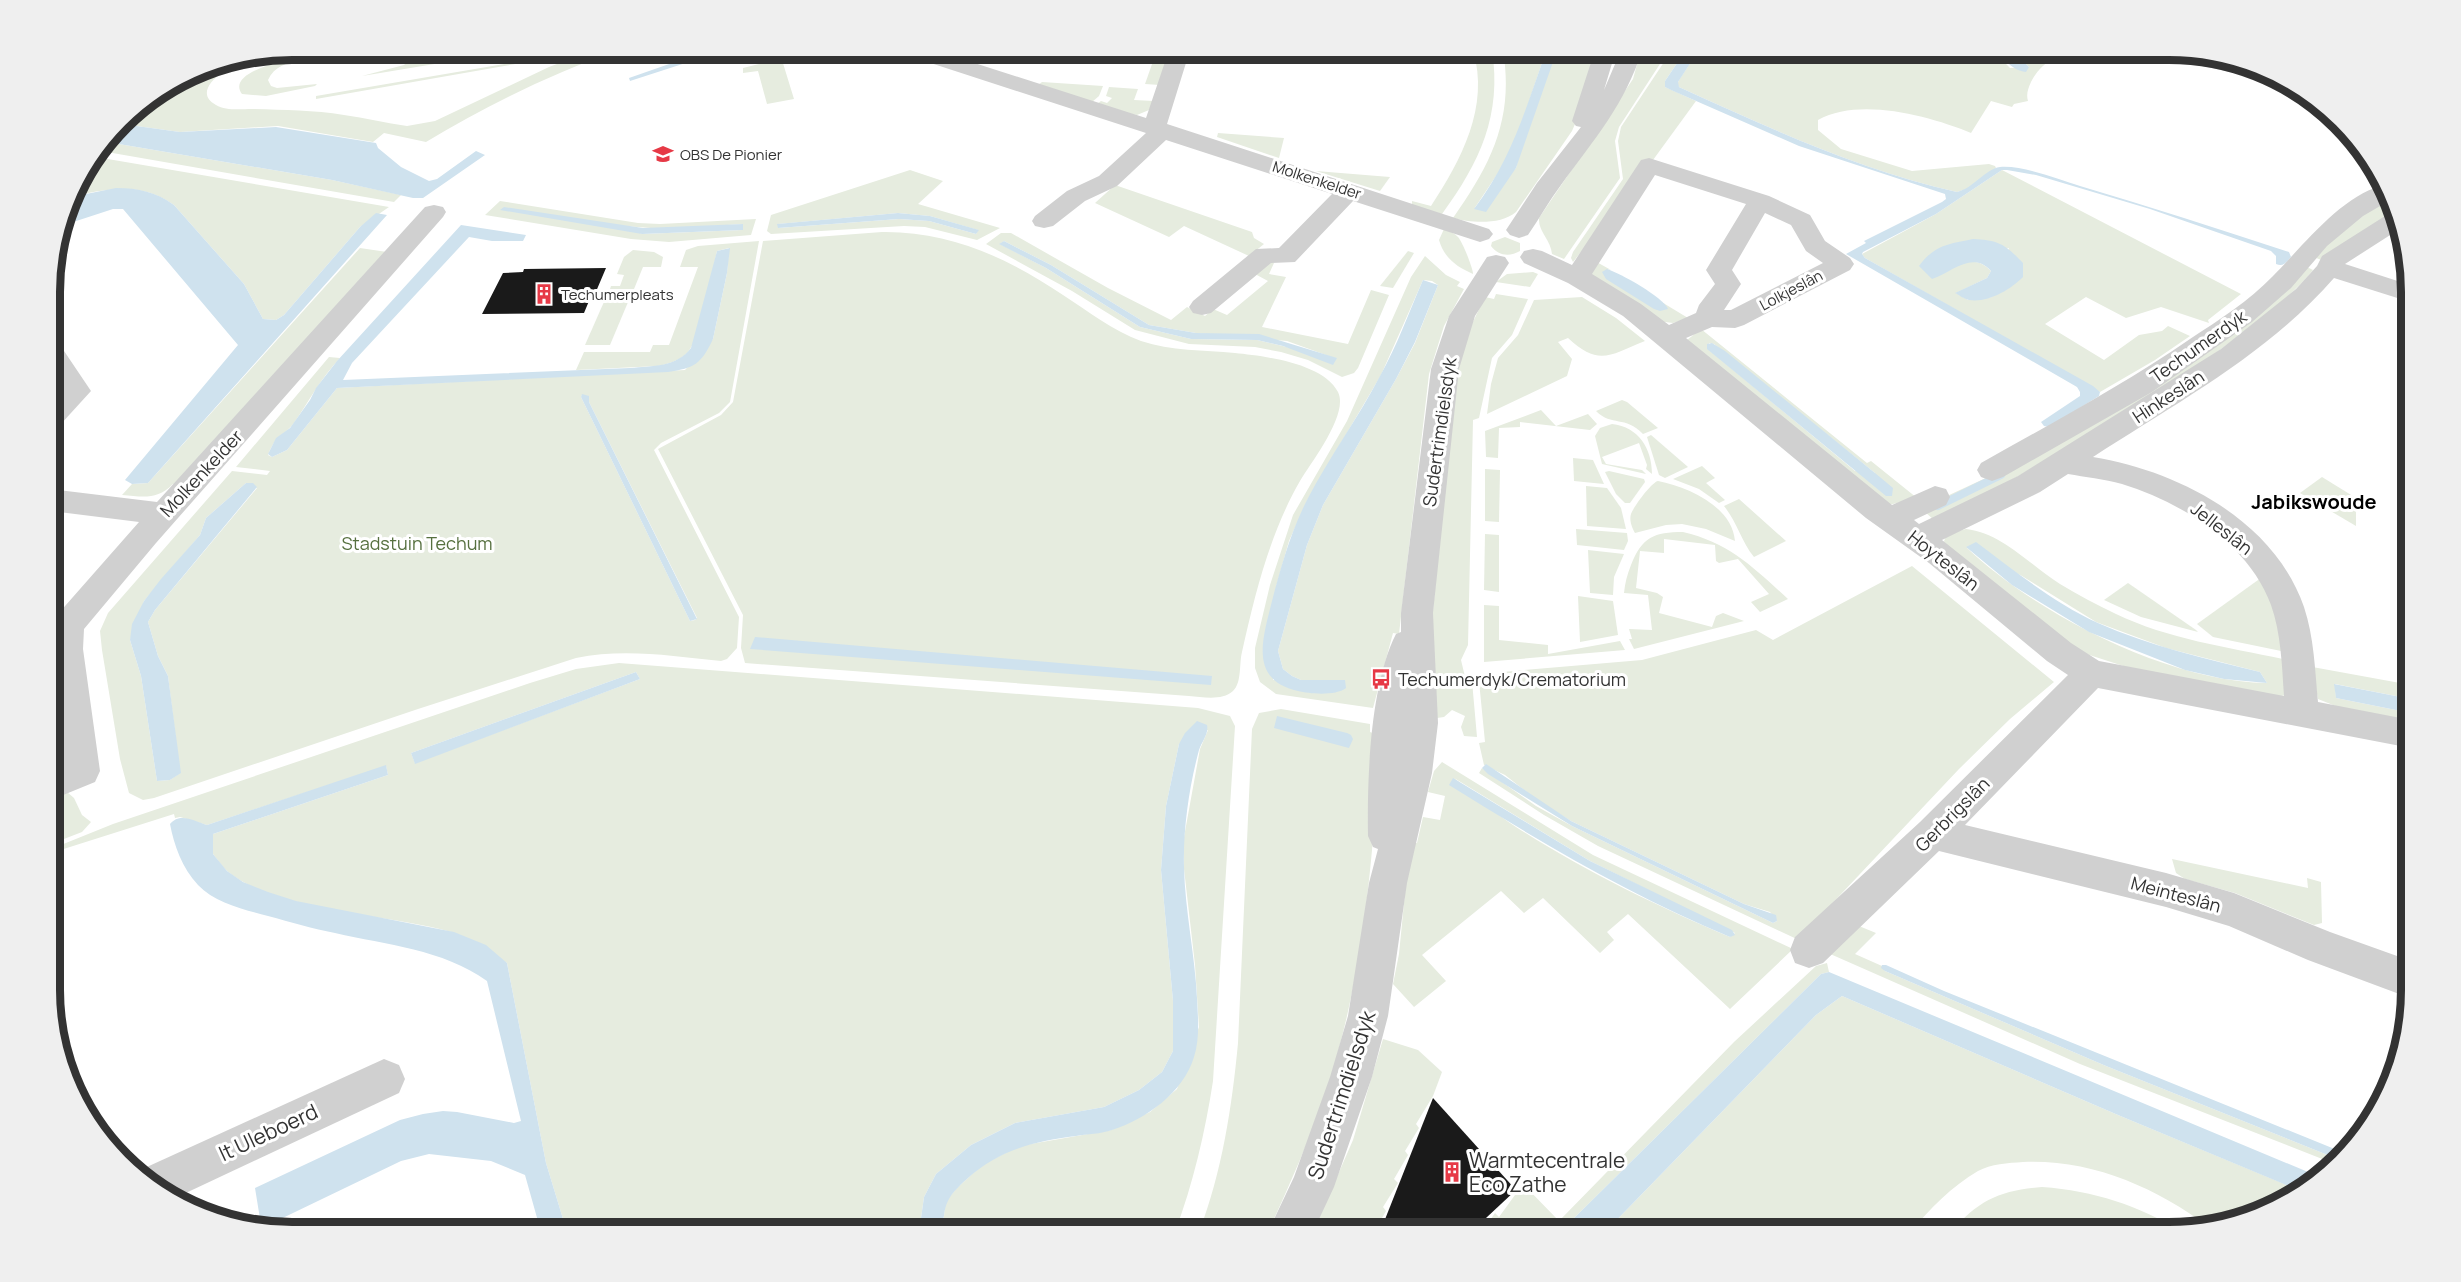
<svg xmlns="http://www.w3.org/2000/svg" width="2461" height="1282" font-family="Manrope,sans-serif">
<rect width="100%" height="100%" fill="#fff"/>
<g fill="#e6ecdf" fill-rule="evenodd">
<path d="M594 50H618C551 74 488 105 426 142L384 133 373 142 278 126 180 132 122 124 132 110 200 68 245 59C232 64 188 90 216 105 226 111 241 109 252 109 283 110 313 110 344 115 365 118 386 123 407 126L435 121 549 67Z"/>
<polygon points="1157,50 1171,50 1160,85 1145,84"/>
<path d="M1473 50H1492C1502 115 1480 162 1442 214L1412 205V201L1431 206C1461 160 1490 107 1473 50Z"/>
<path d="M1503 50H1563L1591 63 1578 117 1572 131 1516 212C1501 225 1471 223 1453 218 1492 163 1514 118 1503 50ZM1544 57 1516 168 1474 209 1504 164 1520 128Z"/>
<path d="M1641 50H1669L1619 127 1615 141 1620 178 1564 259 1552 254C1551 240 1538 232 1539 218L1633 79Z"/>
<polygon points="1672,50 1686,50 1665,81 1665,87 1696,101 1653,160 1573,262 1571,258 1573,252 1623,179 1618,141 1621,127"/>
<path d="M1699 50H1946C1953 51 1962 54 1970 54 1992 54 1994 51 2010 68L2029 67 2017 56 2003 50H2072C2053 58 2041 63 2031 82 2028 89 2026 94 2028 101L2014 104 2012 107 1991 101 1971 133C1929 116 1860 97 1818 120V130L1841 149 1912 171 1989 164 1995 166 1996 168 1970 188 1957 192C1860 170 1769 128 1679 87L1677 84 1679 80Z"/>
<path d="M341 52C320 65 281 52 268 80L271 86 277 88 317 84 315 86 266 96 242 94C221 66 325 52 341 52Z"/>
<polygon points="497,52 495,54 362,76 404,65 415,54 422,60 433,61"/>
<polygon points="799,54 782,60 794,99 767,104 758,71 743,73 743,68"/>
<polygon points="527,60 527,62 316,99 316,96"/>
<polygon points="1042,82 1103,86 1099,96 1092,102 1038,85"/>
<polygon points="1109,87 1138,89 1134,100 1154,101 1149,110 1137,115 1129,114 1097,104 1101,101 1107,103 1112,98 1106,96"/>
<polygon points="1218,133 1284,138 1279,158 1217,137"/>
<polygon points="107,142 332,180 401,195 394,202 101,151"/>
<path d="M96 157 389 207 360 227 284 315 276 320 263 319 244 284 174 205C142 182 108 188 71 197L75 185Z"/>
<path d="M910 170 943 181 918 204 1000 228 977 240 925 227 904 226 771 234 767 231 771 215ZM898 213 930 216 978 230 976 234 929 221 899 219 778 228V224Z"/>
<path d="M2002 170 2241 294 2208 320 2209 323 2161 307 2126 318 2086 297 2045 324 2104 360 2139 335 2162 331 2168 326 2190 336 2155 360 2100 392 1865 258 1862 254 1936 214ZM2009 248 1992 297 1968 300 1956 293 1987 278 1991 271C1982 262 1977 261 1965 262Z"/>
<polygon points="1316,171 1390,177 1380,191"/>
<polygon points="1115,185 1252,232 1254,238 1264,244 1249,256 1184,226 1169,237 1095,203"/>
<polygon points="2386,199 2392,216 2324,261 2311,256 2356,218"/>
<path d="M500 201 638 223 660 224 756 219 751 235 669 242 631 239 485 215ZM743 224V230L642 234 624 226 664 229Z"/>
<path d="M1444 229C1449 231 1454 233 1458 237 1462 241 1473 268 1473 274 1457 267 1444 258 1439 240Z"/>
<path d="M882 232C950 231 1008 258 1063 295 1088 311 1113 331 1141 341 1171 351 1204 350 1235 353 1264 356 1323 363 1338 392 1349 414 1312 461 1300 481 1270 533 1255 594 1242 652 1239 663 1242 683 1233 691 1222 701 1203 697 1189 696L745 663 741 648 743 615 658 449 721 415 733 402 763 241Z"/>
<path d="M1001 233H1011L1108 288 1171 320 1187 307 1205 316 1213 309 1227 315 1268 281 1255 274 1270 263H1274L1269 274 1286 277 1262 327 1348 344 1371 290 1389 295 1358 368 1354 373 1342 377 1308 360 1281 352 1255 347 1189 344 1135 330 1072 291 986 244ZM1004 241 1051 265 1149 325 1196 333 1287 341 1337 359 1257 340 1191 339 1140 327 1046 268 1000 244Z"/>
<path d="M1505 237 1520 243V251C1510 257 1498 256 1491 246L1492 242Z"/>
<path d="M759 241 730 402 719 413 661 443 654 450 739 617 737 648 727 659 721 661C672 656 624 648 576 658L418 709 154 798 143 800 129 793 120 759 102 650 100 631 108 613 232 471 267 475 270 471 236 467 329 357 340 358C321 378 309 401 294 423 283 437 276 434 268 455L272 457 287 450 337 388 685 370 713 339 727 273 729 248 717 251C712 273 701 339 687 353 679 361 668 364 658 366L576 370 584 352H650L653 345H669L698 267H680L686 250 698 246ZM582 395 589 397V402L697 618 695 620 690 621 581 397ZM246 483 257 488 155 610 148 622 158 656 168 676 180 773 170 780 157 781 141 676 130 640 144 601 200 535 206 518Z"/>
<path d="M360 248 387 252 180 484H173C157 500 144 497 122 495L132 484 148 483Z"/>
<polygon points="633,250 654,252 663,257 661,267 643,267 634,289 610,289 611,286 620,286 624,275 617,274 624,257"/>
<polygon points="1408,251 1414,253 1393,288 1380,286"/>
<path d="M1425 256 1446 275 1460 282 1457 286 1464 289 1444 326 1429 374 1399 634 1393 633 1373 708 1276 694 1260 682 1255 668V648L1270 585 1293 515 1347 421 1411 277ZM1423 280 1432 281 1438 285 1415 343 1396 379 1323 505 1307 545 1278 651 1283 669 1292 676 1301 680H1345H1273L1276 587 1289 541 1308 499 1381 375Z"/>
<polygon points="1593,260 1611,270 1607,269 1688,318 1673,323 1657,321 1588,272"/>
<path d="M2305 266 2313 270C2293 295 2267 313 2242 333 2148 408 2040 465 1935 521L1924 511 1932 503 1990 476Z"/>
<polygon points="1533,272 1538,274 1530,287 1496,282 1507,274"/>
<polygon points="1496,294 1528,299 1512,335 1492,358 1479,418 1473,420 1468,645 1461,660 1466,681 1472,681 1477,737 1464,736 1461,727 1465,716 1452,710 1444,717 1437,718 1430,643 1454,383 1468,332 1485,297 1494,299"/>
<polygon points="607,295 631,295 610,345 585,345"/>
<path d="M1582 297 1616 318 1645 341C1610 355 1599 367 1568 338L1558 342 1572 359 1567 376 1487 414 1491 384 1498 358 1518 335 1534 300Z"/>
<path d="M1701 329 1867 463 1871 461 1917 498 1889 505 1687 340ZM1709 343 1714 344 1875 473 1855 471 1708 349Z"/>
<path d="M1622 400 1627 402 1658 428 1643 434C1625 415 1612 427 1596 411Z"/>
<polygon points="1541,410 1556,426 1588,414 1597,424 1590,430 1520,422 1520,427 1499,428 1498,458 1486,457 1485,431"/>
<path d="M1612 424C1639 427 1652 449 1652 474L1646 469 1647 465 1639 443 1602 457 1606 464 1642 470 1646 474 1602 464 1595 436 1600 428Z"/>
<polygon points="1651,435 1688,467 1665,478 1659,475 1647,437"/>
<polygon points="1573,458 1593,460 1604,484 1574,481"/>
<polygon points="1702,466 1715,478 1706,483 1725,500 1719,503 1699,489 1673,479"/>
<polygon points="1485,469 1500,470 1499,522 1485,521"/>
<polygon points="1609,471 1644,479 1645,482 1630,503 1625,503 1616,494 1605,472"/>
<polygon points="2322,477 2356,498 2356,526 2300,493"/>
<path d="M1658 481C1688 487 1732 506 1735 541L1706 529 1682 524 1666 525 1635 533C1632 528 1629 520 1631 514 1634 506 1652 482 1658 481Z"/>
<polygon points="1586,486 1607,488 1621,508 1626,529 1587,526"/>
<path d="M1739 499 1786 541 1754 557C1741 541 1737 522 1724 506Z"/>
<polygon points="1576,529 1627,533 1628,541 1624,550 1577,545"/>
<path d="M1966 529C2002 533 2030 565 2060 584 2078 595 2097 605 2116 614 2168 639 2227 647 2283 659L2287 695 2275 697 2154 676 2068 648 1947 550 1944 541 1947 534ZM1966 547 2022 576 2096 622 2166 648 2260 672 2267 683C2169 682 2036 614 1966 547Z"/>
<path d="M1683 532C1730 543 1754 568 1788 599L1760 612 1751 602 1769 594 1738 559 1719 563 1716 561 1715 545 1664 539V553L1640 551 1636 588 1657 593 1663 597 1659 613 1712 627 1716 616 1723 613 1744 621 1634 649 1629 639H1632L1629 629 1652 630 1648 595 1624 593C1625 583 1627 575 1631 565 1642 537 1654 532 1683 532Z"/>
<polygon points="1485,534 1499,535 1499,592 1484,590"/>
<polygon points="1588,550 1624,554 1614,577 1613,595 1590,593"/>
<polygon points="1912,566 2054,682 2010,719 1959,769 1826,910 1801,941 1598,846 1544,815 1479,773 1482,768 1536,806 1572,826 1773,923 1777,921 1770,912 1744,904 1571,821 1537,800 1505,775 1484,765 1479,743 1485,742 1479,681 1487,680 1502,672 1642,660 1756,630 1773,640"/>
<polygon points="2265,575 2286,652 2213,637 2197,624"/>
<polygon points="2128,583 2196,630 2198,632 2141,617 2104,600"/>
<polygon points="1578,596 1613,601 1618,635 1580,642"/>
<polygon points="1484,605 1499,606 1499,640 1548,645 1548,654 1620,641 1625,650 1484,662"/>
<path d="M619 663 1198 708 1230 716 1235 726 1213 1081C1205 1133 1193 1184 1175 1232H943L945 1202 957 1188 982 1165 1019 1146 1111 1130 1150 1112 1177 1089 1199 1027 1195 965 1184 869V837L1200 749 1208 730 1179 744 1166 806 1161 870 1173 1001V1051L1162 1072 1139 1090 1104 1107 1015 1123 971 1145 936 1174 924 1197 919 1232H567L546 1163 507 963C490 953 470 937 451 932 390 914 274 911 227 871 222 866 217 859 213 854V834L388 775 386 766 207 825 180 817 175 818 174 814 51 853V849L113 824 530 683 576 669ZM636 672 640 679 415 763 411 753Z"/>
<polygon points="2307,666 2411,685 2411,699 2335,684 2336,698 2411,713 2411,723 2348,711 2318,699 2314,678"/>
<path d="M1281 709 1370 724V732L1380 736C1373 860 1364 979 1324 1098 1308 1144 1288 1188 1268 1232H1199C1222 1172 1232 1107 1238 1043L1252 729 1259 713Z"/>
<path d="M1442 762 1593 855 1793 949 1730 1009 1628 914 1607 932 1614 940 1600 953 1543 898 1524 913 1501 891 1422 955 1446 981 1414 1007 1393 984 1399 954 1410 842 1417 843 1423 817 1440 820 1445 796 1428 792 1434 771ZM1454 778 1590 861 1735 933 1730 937C1658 907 1581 869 1516 827 1494 813 1475 794 1454 778Z"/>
<polygon points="67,792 74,798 82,815 91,822 82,832 51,844 51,794"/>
<polygon points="2172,859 2308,888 2307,878 2321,882 2322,923 2314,925 2235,893 2185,879 2176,873"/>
<polygon points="1859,926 1876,933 1855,954 1882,966 1885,971 2106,1066 2340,1160 2335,1164 2080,1064 1828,953"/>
<polygon points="1827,963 1829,972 1821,974 1560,1232 1482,1232 1495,1213 1499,1217 1523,1184 1559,1221 1734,1042 1816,966"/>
<path d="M1842 996 2118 1115 2304 1192 2246 1220 2209 1227C2155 1187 2091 1159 2023 1162 2008 1163 1991 1164 1978 1171 1952 1186 1930 1209 1910 1232H1605L1816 1015Z"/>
<polygon points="1383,1039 1418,1050 1442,1072 1433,1096 1416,1124 1419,1128 1405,1151 1408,1155 1394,1179 1398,1183 1383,1207 1386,1211 1374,1232 1313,1232 1353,1140"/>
<path d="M2042 1187C2095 1191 2137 1205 2183 1232H1951C1978 1200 2001 1190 2042 1187Z"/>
</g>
<g fill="#cfe2ee">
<path d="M1686 50H1699L1678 82 1679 87C1769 128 1860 170 1957 192 1974 188 1985 169 2000 167 2022 165 2057 179 2080 186 2150 207 2219 229 2289 252L2291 257C2286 263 2283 267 2276 264V256L2271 251 2150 209 2036 175 2007 170H2002L1936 214 1863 252 1862 254 1865 258 2093 386 2100 392 2099 396 2049 427 2044 426 2041 422 2080 396V392L2077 387 1846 254 1866 243 1864 241 1942 202 1946 199 1945 194 1799 146 1671 90 1665 87V81Z"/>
<path d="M1946 50C1975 49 2006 43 2029 67L2026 72C2010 70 2007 58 1993 54 1985 51 1978 54 1969 54 1962 53 1953 51 1946 50Z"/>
<polygon points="695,55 699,55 701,58 630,81 629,78"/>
<path d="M1544 57 1554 59 1516 168 1486 212 1474 209C1511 160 1524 114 1544 57Z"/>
<polygon points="122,124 180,132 276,127 376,143 378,148 401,167 429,181 437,179 476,151 485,155 423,198 413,198 332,180 107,142"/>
<path d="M116 188C139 188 156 192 174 205L244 284 263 319 276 320 284 315 360 227 376 213 387 215 148 483 132 484 125 480 238 345 123 209H113L64 225 71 197Z"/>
<polygon points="504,207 643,228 743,224 743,230 642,234 500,210"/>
<polygon points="898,213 930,216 979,230 976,234 929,221 899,219 778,228 777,224"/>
<path d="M461 225 526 235 523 241H492L469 237 352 363 343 380 630 368C652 366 677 367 691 348L717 251 730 248 727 273 713 339C701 364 695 368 668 372L337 388 287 450 272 457 268 454 276 438 290 428 310 400 316 388 337 361Z"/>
<path d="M1973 239C1998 240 2005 244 2023 263V277C2010 290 1988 303 1969 300 1964 299 1959 295 1955 293L1987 278 1991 271C1973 250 1952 272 1932 279L1919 266C1934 245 1949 244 1973 239Z"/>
<polygon points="1004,241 1051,265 1149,325 1196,333 1259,334 1337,358 1333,365 1283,346 1257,340 1191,339 1140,327 1046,268 999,244"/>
<path d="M1607 269C1620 273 1663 297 1668 309L1660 311 1654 309 1606 279 1602 272Z"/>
<path d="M1423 280 1438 285 1415 342 1396 379 1323 505 1307 545 1278 651 1283 669 1292 676 1301 680H1345L1346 688C1336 696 1310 694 1298 691 1248 680 1263 638 1272 601 1281 566 1291 531 1308 498 1330 456 1358 418 1380 376 1397 346 1409 312 1423 280Z"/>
<polygon points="1712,343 1725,351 1875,473 1893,488 1892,496 1886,496 1707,349 1707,344"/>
<polygon points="582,394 589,396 589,402 697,619 690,621 581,397"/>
<polygon points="246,483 253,483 257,487 155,610 148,622 158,656 168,676 181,773 170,780 157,781 141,676 130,640 132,624 144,601 161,579 200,535 206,518"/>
<path d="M1976 542C2015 571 2054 603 2098 623 2150 646 2206 659 2260 672L2267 683 2224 679 2185 670 2089 632 2012 585 1966 547Z"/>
<polygon points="755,637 1212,676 1211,685 750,649"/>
<polygon points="636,672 640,679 415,764 411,753"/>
<polygon points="2334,684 2411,699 2411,713 2336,698"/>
<polygon points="1277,716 1347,733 1351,735 1353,739 1349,748 1274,728"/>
<path d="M1197 721 1207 725C1209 734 1202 741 1199 750 1189 787 1183 829 1184 867 1185 911 1195 955 1197 998 1198 1018 1200 1038 1194 1057 1183 1093 1146 1119 1112 1130 1101 1134 1087 1134 1076 1136 1035 1141 999 1150 968 1178 946 1198 944 1203 943 1232H919L924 1197 936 1174 971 1145 1015 1123 1104 1107 1139 1090 1162 1072 1173 1051V1001L1161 870 1166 806 1179 744 1185 733Z"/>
<polygon points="1486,764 1571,821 1744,904 1776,915 1777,921 1773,923 1572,826 1488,774 1482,768"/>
<path d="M386 765 388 775 213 834V854L227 871 243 882 268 892 296 901 454 932 486 945 507 963 546 1163 567 1232H541L525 1175 491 1161 429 1154 401 1161 266 1226 261 1225 255 1188 400 1120 423 1114 443 1111 457 1112 514 1123 521 1121 487 981C442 949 387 945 335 933 313 929 291 922 268 916 245 910 215 903 198 885 182 868 174 845 170 824 180 812 194 821 207 825Z"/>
<path d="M1453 778 1590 861 1732 930 1735 935 1730 937C1632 896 1540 842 1449 785Z"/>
<polygon points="1882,965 1886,965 1944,991 2347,1154 2340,1160 2106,1066 1885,971 1881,968"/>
<polygon points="1829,972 2320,1177 2303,1192 2118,1115 1842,996 1816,1015 1605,1232 1560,1232 1821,974"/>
</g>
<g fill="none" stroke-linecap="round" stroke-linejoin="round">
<polyline stroke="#cfe2ee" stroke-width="8" points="1938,506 2001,475"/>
</g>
<g fill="#1a1a1a">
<polygon points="606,268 592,301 589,301 584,313 482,314 503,273 523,272 524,269"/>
<polygon points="1433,1098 1516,1190 1471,1232 1380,1232"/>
</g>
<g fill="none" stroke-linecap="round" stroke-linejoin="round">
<g fill="#d0d0d0" fill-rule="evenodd">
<polygon points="903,50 934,50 1146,118 1169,50 1190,50 1167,124 1489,229 1493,234 1489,239 1480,242 1353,201 1295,262 1271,263 1211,313 1202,315 1193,313 1189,307 1193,301 1256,249 1279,248 1332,194 1166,140 1117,186 1085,201 1053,226 1044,228 1035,226 1032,221 1035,216 1067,191 1099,176 1146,133 906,55"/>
<path d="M1595 50H1616L1604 90 1621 50H1642C1626 103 1593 141 1561 185 1549 201 1539 219 1528 235L1519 238 1510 235 1506 230 1537 183 1581 127 1576 126 1572 121Z"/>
<polygon points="2145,50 2169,50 2277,75 2268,80 2156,56 2148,55"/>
<path d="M1649 158 1769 196 1810 215 1825 241 1850 258 1854 264 1850 270 1744 325 1735 328 1712 327 1686 338 1892 505 1935 486 1946 489 1950 497 1946 505 1914 520 1919 524 2018 476 2221 349 2296 289 2317 266 2322 256 2385 216 2392 214 2398 230 2345 264 2410 285V302L2334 278C2268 354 2176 403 2093 457 2178 471 2274 520 2304 607 2314 637 2315 670 2318 702L2411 720V748L2098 688 1965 825 2166 873 2234 893 2330 932 2411 961 2410 998 2308 960 2229 926 2166 907 1939 851 1823 963 1809 968 1795 963 1790 950 1795 937 1920 822 2068 675 2047 661 1929 563 1866 518 1623 316 1568 283 1524 263 1520 257 1524 251 1533 249 1542 251 1572 265 1641 160ZM1655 175 1746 204 1706 270 1715 284 1699 305 1696 313 1669 325 1641 304 1592 274ZM1765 213 1791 225 1806 251 1823 263 1731 310H1724L1741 284 1732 270ZM2068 474C2085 477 2104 479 2122 484 2181 502 2249 544 2271 605 2281 633 2282 666 2284 696L2099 661 2071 643 1942 540 2040 492Z"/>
<path d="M2381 186 2387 202 2363 216 2327 246 2291 288 2252 322 2152 392 2003 477 1992 481 1981 477 1977 470 1981 463C2052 423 2123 385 2190 339 2219 320 2249 301 2273 276 2302 247 2340 197 2381 186Z"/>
<polygon points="434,205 443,207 446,212 443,217 156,543 84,629 83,649 100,771 95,782 51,800 51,769 63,763 51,661 51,630 58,614 139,522 51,511 50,489 157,502 425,207"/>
<path d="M1496 255 1505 257 1509 263 1475 316 1459 369 1433 613 1438 723 1432 773 1407 883 1388 1016 1372 1077 1334 1187 1313 1232H1268L1294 1177 1330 1077 1348 1016 1369 883 1378 849 1373 847 1368 836C1367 779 1370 685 1396 634L1401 632V613L1431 369 1449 316 1487 257Z"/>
<polygon points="50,342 60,345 91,391 60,425 50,428 50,401 62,390 50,372"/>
<polygon points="384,1059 399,1065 405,1079 399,1093 173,1199 136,1175 138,1171"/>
</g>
</g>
<defs>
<g id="school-bare" transform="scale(1.62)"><path d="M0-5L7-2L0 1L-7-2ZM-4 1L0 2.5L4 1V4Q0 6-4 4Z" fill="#e63946" stroke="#fff" stroke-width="2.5" paint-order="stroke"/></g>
<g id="building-bare" transform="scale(1.62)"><path d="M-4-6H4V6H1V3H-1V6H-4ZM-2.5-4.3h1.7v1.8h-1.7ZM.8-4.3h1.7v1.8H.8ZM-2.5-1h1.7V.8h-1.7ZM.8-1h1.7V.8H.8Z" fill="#e63946" stroke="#fff" stroke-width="2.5" paint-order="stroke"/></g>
<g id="bus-bare" transform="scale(1.62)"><path d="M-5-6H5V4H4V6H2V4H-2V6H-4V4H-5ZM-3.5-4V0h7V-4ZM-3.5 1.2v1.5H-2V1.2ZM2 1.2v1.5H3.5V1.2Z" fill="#e63946" stroke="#fff" stroke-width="2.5" paint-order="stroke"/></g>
</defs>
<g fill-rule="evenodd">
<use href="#school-bare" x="663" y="154"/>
<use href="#building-bare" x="544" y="294"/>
<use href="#bus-bare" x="1381" y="679"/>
<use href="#building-bare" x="1452" y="1172"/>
</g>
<g text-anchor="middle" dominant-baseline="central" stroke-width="6" stroke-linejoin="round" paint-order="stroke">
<g font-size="15" fill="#333" stroke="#fff" text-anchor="start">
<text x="680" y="154">OBS De Pionier</text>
<text x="561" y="294">Techumerpleats</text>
</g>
<g font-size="15" fill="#333" stroke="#fff">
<text transform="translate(1317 180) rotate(18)">Molkenkelder</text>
<text transform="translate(1791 290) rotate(-28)">Lolkjeslân</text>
</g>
<g font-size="18" fill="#333" stroke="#fff">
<text transform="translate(2198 346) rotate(-35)">Techumerdyk</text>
<text transform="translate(2168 396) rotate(-33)">Hinkeslân</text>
<text transform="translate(1439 432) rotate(-82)">Sudertrimdielsdyk</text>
<text transform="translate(201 473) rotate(-47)">Molkenkelder</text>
<text transform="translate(2222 528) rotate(38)">Jelleslân</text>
<text transform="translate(1944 560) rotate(38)">Hoyteslân</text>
<text transform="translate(1952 814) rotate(-45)">Gerbrigslân</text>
<text transform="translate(2176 894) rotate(15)">Meinteslân</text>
</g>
<g font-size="18" fill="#56703f" stroke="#fff">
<text x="417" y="543">Stadstuin Techum</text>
</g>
<g font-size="18" fill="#333" stroke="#fff" text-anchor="start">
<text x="1398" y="679">Techumerdyk/Crematorium</text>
</g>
<g font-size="20" font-weight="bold" fill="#000" stroke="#fff">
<text x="2314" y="501">Jabikswoude</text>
</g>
<g font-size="21" fill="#333" stroke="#fff">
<text transform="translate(1341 1095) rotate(-72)">Sudertrimdielsdyk</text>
<text transform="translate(268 1132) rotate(-25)">It Uleboerd</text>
</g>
<g font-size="21" fill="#333" stroke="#fff" text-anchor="start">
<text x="1469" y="1160">Warmtecentrale<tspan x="1469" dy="24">Eco Zathe</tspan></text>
</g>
</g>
<path d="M0 0H2461V1282H0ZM292 60H2169A232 232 0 0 1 2401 292V990A232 232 0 0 1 2169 1222H292A232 232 0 0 1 60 990V292A232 232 0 0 1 292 60Z" fill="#efefef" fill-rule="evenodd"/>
<path fill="none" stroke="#333" stroke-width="8" d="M292 60H2169A232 232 0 0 1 2401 292V990A232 232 0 0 1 2169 1222H292A232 232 0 0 1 60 990V292A232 232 0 0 1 292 60Z"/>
</svg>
